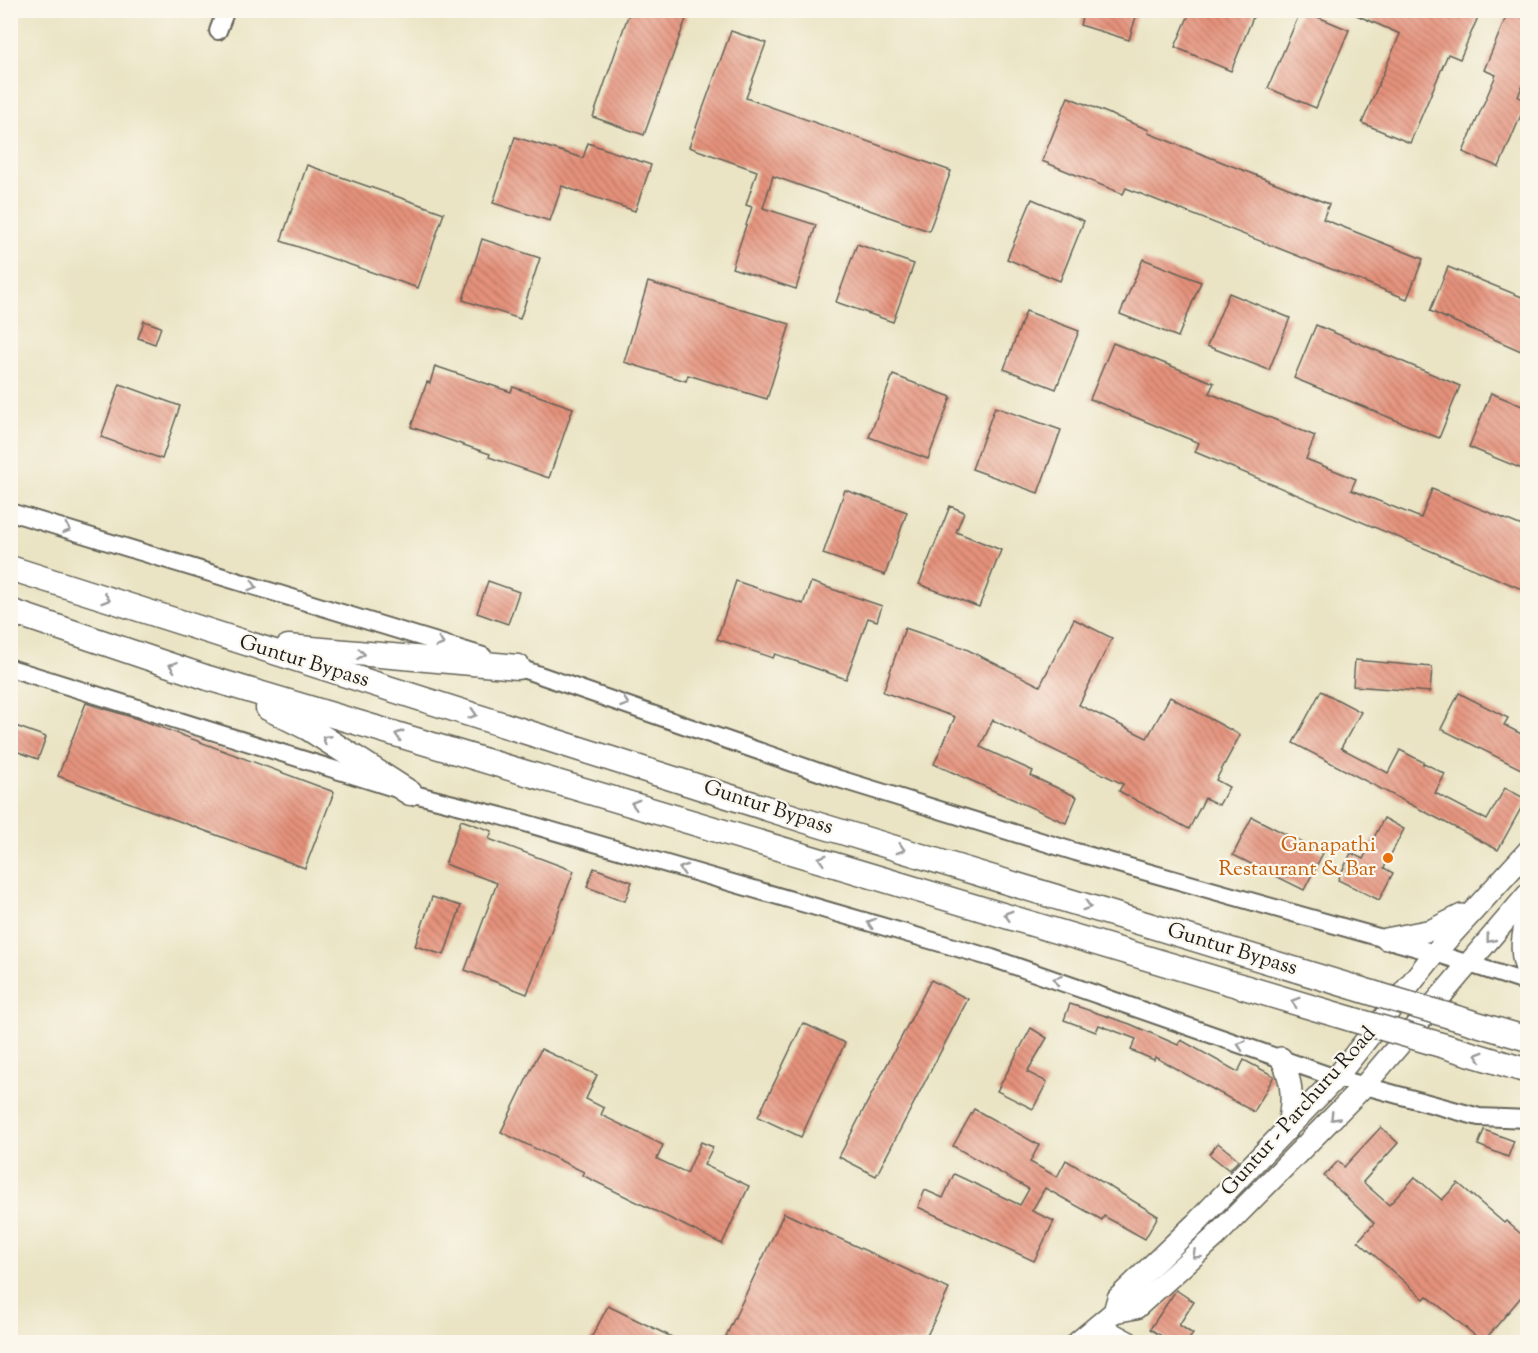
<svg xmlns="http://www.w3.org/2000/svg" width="1538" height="1353" font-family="'Sorts Mill Goudy',serif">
<defs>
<pattern id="building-back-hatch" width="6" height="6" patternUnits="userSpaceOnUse" patternTransform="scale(1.5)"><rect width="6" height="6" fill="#e5927b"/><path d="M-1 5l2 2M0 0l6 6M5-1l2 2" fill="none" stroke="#b97664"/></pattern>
</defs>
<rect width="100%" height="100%" fill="#fbf7ec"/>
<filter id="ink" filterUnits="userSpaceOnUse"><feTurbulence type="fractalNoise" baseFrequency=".0167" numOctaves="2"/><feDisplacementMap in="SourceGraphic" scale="12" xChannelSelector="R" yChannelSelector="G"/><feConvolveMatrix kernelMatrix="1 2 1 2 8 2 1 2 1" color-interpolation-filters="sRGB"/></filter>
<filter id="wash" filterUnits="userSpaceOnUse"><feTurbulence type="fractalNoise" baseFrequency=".008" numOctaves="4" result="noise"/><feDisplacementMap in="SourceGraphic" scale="24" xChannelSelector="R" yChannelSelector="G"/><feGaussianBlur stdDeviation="1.35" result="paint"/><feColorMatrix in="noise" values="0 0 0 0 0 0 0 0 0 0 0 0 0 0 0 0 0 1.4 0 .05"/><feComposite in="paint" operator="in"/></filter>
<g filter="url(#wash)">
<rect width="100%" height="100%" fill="#eae4c4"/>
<g id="blocks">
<g fill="url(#building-back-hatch)">
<polygon points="630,10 671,10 687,16 644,135 593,117"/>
<polygon points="1084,10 1138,10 1129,40 1080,25"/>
<polygon points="1191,10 1256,10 1231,71 1175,47"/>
<polygon points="1301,10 1349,30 1316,108 1268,88"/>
<polygon points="1345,10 1481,10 1460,59 1448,54 1410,143 1362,123 1400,34"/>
<polygon points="1509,10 1527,10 1527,73 1518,97 1527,101 1499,167 1463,152 1496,75 1484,70"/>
<polygon points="731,31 766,43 746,98 951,171 929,231 773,176 763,208 816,225 796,289 732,268 752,207 746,205 757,171 689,147"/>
<polygon points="1068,97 1149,130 1148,133 1329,204 1323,219 1423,259 1407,299 1126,188 1123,194 1042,161"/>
<polygon points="515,137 583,158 588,143 651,165 635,211 562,186 550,221 493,203"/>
<polygon points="307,165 444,213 418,288 281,241"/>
<polygon points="1032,199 1084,221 1060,281 1007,259"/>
<polygon points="482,239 540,258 520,319 463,300"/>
<polygon points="857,244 914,264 893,322 836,302"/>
<polygon points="1143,259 1201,282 1178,337 1120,314"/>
<polygon points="1448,267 1527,299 1527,336 1521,351 1430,311"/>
<polygon points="648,282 790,324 767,399 688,375 686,381 624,362"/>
<polygon points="1229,293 1290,318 1269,370 1207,346"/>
<polygon points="1026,311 1079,331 1056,389 1004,369"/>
<polygon points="144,321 161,327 155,344 138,338"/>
<polygon points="1316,325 1460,386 1439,438 1294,378"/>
<polygon points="1113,343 1214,383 1209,393 1315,436 1306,459 1356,479 1351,490 1421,518 1432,489 1527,528 1527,580 1524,590 1195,452 1199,443 1090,399"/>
<polygon points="435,366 511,392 513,387 573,408 549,478 489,457 490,454 411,427 427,382 430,383"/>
<polygon points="893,375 951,397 928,459 869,437"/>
<polygon points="120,384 180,406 162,459 101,437"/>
<polygon points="1491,393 1527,408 1527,471 1469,447"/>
<polygon points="995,407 1061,430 1038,493 972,469"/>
<polygon points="845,490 907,512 885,575 823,554"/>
<polygon points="950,506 964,512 956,532 1001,550 979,607 919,584"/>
<polygon points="488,581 519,592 508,624 477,613"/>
<polygon points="736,581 803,604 811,582 882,606 877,621 868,618 846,679 775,654 773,658 717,639"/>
<polygon points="1074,619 1112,638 1079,705 1147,738 1170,697 1240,735 1216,780 1229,787 1219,805 1205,798 1189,829 1119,791 1123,784 993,720 980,747 1033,771 1031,776 1077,797 1066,823 934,764 955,717 883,692 905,628 964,648 1040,686"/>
<polygon points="1355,660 1432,667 1430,692 1353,686"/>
<polygon points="1321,691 1361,712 1341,748 1388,773 1400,750 1423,762 1423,765 1424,763 1445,774 1435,793 1487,820 1505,788 1526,799 1498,850 1293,743"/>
<polygon points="1459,693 1508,718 1504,725 1527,737 1527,772 1441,729"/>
<polygon points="86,703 144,721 334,792 305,868 58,776"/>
<polygon points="10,724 46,737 38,759 10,749"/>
<polygon points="1252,817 1323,853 1304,890 1233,855"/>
<polygon points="1384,818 1404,829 1384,868 1393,873 1379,900 1338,880 1351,853 1363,859"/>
<polygon points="461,820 492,831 489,839 574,871 527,994 465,970 497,883 445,864"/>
<polygon points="594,868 632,882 625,901 587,887"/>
<polygon points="432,897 461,906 444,955 415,946"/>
<polygon points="931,980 968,999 876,1176 839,1157"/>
<polygon points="1070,1004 1130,1024 1178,1045 1181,1040 1238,1072 1244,1060 1274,1076 1254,1112 1155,1057 1154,1060 1131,1050 1136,1039 1099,1025 1096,1032 1064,1020"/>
<polygon points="803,1023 845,1043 801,1137 758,1117"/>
<polygon points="1031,1028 1047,1038 1027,1072 1047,1082 1033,1109 997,1091"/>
<polygon points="541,1049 597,1075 586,1099 604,1108 601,1115 663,1145 657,1159 687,1173 701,1142 713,1147 704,1165 749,1186 722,1244 582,1175 584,1172 501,1132"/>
<polygon points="974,1109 1039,1145 1030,1162 1057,1177 1066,1160 1158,1216 1145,1239 1104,1216 1102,1220 1045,1188 1032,1211 1054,1221 1034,1261 918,1207 925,1190 943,1198 954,1174 1020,1205 1029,1189 953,1146"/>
<polygon points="1381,1127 1398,1143 1363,1182 1389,1205 1415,1177 1442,1200 1458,1183 1504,1223 1506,1221 1527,1239 1527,1290 1483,1342 1427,1296 1424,1299 1358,1241 1374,1223 1324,1176 1338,1161 1344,1167"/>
<polygon points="1484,1130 1514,1141 1508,1157 1478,1145"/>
<polygon points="1218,1143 1239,1160 1229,1170 1209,1154"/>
<polygon points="784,1213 949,1289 924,1342 740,1342 726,1336"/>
<polygon points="1176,1290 1194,1302 1179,1325 1193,1334 1187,1342 1171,1342 1150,1329"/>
<polygon points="608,1306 682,1342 589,1342"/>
</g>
</g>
</g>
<g filter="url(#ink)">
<use href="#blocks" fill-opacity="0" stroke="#646257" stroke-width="1.5"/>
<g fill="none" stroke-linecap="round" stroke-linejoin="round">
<g stroke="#646257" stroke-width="20">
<g id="minor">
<polyline points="218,31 226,10"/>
<polyline points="10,512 483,656"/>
<polyline points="508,664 839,779 1076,852 1435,953 1528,983"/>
<polyline points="10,668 410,793 501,816 992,958 1336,1078 1479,1117 1528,1119"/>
</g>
</g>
<g stroke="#646257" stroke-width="24">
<g id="major">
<path d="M1528 912C1523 933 1518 953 1528 973"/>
<polyline points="1386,939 1432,930 1462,915"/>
<path d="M1281 1058C1294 1083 1293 1103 1287 1130"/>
<polyline points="1114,1312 1136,1308 1215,1237 1365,1085 1528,894"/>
<polyline points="1098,1326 1128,1342"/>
<polyline points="1078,1342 1114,1312 1118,1298 1195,1224 1336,1078 1435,953 1528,851"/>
</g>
</g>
<g stroke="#646257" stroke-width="27">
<g id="highway">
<polyline points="10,568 819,825 1379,995"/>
<polyline points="10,611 208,678 1351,1019"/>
<polyline points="288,647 518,667"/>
<polyline points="268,708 308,728 410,793"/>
<polyline points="1450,1016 1528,1039"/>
<polyline points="1431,1042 1528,1071"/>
</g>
</g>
<use href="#minor" stroke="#fff" stroke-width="16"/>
<use href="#major" stroke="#fff" stroke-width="21"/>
<use href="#highway" stroke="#fff" stroke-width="24"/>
<g stroke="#646257" stroke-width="27" stroke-linecap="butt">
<g id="highway-bridge">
<polyline points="1379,995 1450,1016"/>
<polyline points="1351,1019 1431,1042"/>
</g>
</g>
<use href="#highway-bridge" stroke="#fff" stroke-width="24"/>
</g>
<defs><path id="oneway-chevron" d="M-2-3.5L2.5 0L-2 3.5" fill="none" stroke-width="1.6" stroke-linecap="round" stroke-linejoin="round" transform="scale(1.5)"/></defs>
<g stroke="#999">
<use href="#oneway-chevron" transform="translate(67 529) rotate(17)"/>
<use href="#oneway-chevron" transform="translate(253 586) rotate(17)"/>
<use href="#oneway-chevron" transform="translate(106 599) rotate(18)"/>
<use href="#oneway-chevron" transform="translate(440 643) rotate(17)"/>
<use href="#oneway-chevron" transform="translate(361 654) rotate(6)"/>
<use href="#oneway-chevron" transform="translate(173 666) rotate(-161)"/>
<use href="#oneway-chevron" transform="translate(625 703) rotate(19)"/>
<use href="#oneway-chevron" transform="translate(473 714) rotate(17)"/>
<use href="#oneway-chevron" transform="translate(399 735) rotate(-163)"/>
<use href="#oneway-chevron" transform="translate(326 739) rotate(-147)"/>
<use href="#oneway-chevron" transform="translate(635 804) rotate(-164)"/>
<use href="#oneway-chevron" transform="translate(901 849) rotate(17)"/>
<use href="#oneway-chevron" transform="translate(822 859) rotate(-163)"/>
<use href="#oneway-chevron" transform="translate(683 869) rotate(-164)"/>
<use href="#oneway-chevron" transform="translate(1087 906) rotate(17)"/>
<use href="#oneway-chevron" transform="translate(1008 915) rotate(-163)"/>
<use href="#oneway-chevron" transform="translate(871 923) rotate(-164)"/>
<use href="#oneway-chevron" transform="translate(1490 939) rotate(129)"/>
<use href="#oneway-chevron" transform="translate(1057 980) rotate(-161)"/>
<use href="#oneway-chevron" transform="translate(1295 1002) rotate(-163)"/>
<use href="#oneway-chevron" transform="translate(1241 1045) rotate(-161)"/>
<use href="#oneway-chevron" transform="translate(1479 1056) rotate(-163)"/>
<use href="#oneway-chevron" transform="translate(1334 1117) rotate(134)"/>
<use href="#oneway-chevron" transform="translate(1196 1255) rotate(138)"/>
</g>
</g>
<circle fill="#e8710a" stroke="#fbf7ec" stroke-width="2" cx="1388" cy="858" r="6"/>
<g text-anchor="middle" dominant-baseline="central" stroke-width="4.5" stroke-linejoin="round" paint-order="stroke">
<g font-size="21" fill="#1c1c1c" stroke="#fbf7ec">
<text transform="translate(304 662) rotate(17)">Guntur Bypass</text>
<text transform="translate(768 808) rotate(18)">Guntur Bypass</text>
<text transform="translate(1232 950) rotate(17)">Guntur Bypass</text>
<text transform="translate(1299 1112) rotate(-48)">Guntur - Parchuru Road</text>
</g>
<g font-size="21" fill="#c56008" stroke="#fbf7ec" text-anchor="end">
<text x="1376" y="846">Ganapathi<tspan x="1376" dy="24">Restaurant &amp; Bar</tspan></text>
</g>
</g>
<rect width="1538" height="1353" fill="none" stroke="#fbf7ec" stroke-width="36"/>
</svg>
